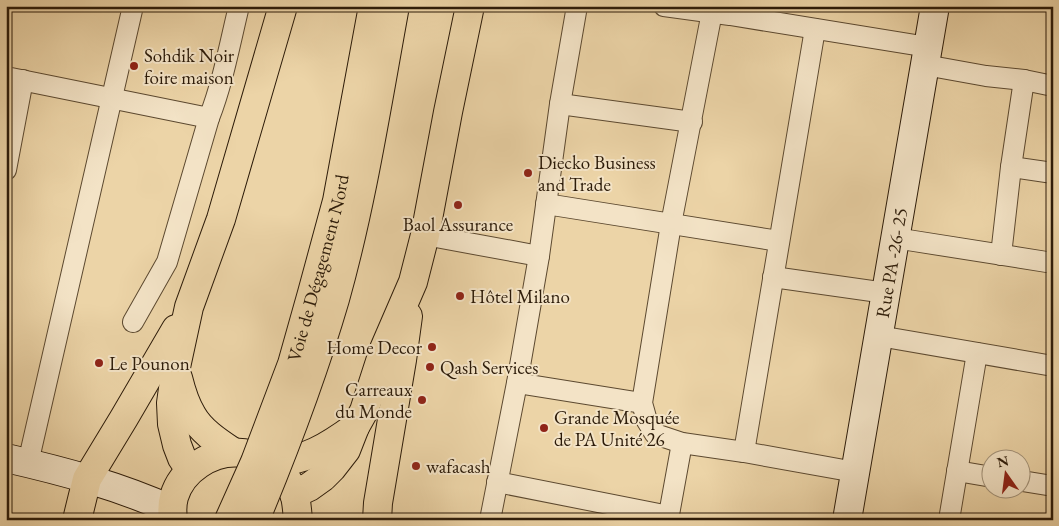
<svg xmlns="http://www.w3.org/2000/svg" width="1059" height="526" font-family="'EB Garamond',serif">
<rect width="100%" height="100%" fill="#ecd4a7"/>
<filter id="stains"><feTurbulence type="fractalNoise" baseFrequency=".004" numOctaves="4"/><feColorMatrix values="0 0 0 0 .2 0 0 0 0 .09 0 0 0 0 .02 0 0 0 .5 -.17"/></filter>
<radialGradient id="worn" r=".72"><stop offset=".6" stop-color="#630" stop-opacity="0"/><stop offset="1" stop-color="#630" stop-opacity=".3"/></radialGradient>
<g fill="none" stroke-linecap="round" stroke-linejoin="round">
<g stroke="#5c4930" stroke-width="22">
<g id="street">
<polyline points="664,6 730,15 928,47"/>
<polyline points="712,12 671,224 642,403 647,421 655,434 682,443 744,452 855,472"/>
<polyline points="925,65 986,76 1024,80 1053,86"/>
<path d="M6 77 209 118C223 82 230 43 239 6"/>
<polyline points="560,104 692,122"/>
<polyline points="1011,167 1053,173"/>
<polyline points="6,170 23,80"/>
<polyline points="546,204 779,241"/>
<polyline points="425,235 539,256"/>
<polyline points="895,238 1053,263"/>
<polyline points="1001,255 1011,167 1024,80"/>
<polyline points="773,277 886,293"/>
<polyline points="133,322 167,262 209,118"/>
<polyline points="879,336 1053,366"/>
<polyline points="517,383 642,403"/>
<polyline points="744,452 815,29"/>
<polyline points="28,463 133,6"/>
<polyline points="957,471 992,477"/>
<polyline points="1022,481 1053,486"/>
<polyline points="497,482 669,516"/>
<polyline points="490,520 517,383 539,256 560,104 577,6"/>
<polyline points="668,520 682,443"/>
<polyline points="949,520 977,353"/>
</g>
</g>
<g stroke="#2c1b09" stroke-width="30">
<g id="secondary">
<path d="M6 458C63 471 119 486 172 510"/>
<path id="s1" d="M847 520 935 6"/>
</g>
</g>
<g stroke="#2c1b09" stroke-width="30">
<g id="primary">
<path d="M178 378C181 390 185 404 192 415 201 431 218 442 233 452"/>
<path d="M270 463C304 462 329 446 355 427"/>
<polyline points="190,470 182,458 177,445 172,424 171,403 176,367 189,307 221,219 283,6"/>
<polyline points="294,494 309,487 323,477 332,468 346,450 355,427 364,411 384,349 413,282 425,235 448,112 470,6"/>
<polyline points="77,520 87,479 124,418 176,329"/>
<path d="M173 520C172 512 172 504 174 497 178 483 187 472 199 464 233 441 279 454 294 493 297 502 297 511 298 520"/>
<polyline points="377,520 378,503 402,360 408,316"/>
</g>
</g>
<use href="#street" stroke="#f3e3c6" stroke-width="20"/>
<use href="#secondary" stroke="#f3e3c6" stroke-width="28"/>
<use href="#primary" stroke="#ecd4a7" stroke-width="28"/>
<g stroke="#2c1b09" stroke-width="30" stroke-linecap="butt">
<g id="highway-bridge">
<path id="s2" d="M229 520 255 462 292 364 312 293 337 201 373 6"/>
<path d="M255 520C285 448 313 374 335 299 362 203 377 104 395 6"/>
</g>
</g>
<use href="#highway-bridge" stroke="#ecd4a7" stroke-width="28"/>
</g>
<g fill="#8f2418" stroke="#f3e3c6" stroke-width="2">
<circle cx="134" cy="66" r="5"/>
<circle cx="528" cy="173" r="5"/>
<circle cx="458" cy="205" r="5"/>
<circle cx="460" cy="296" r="5"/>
<circle cx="432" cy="347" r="5"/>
<circle cx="99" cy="363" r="5"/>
<circle cx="430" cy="367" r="5"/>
<circle cx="422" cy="400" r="5"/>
<circle cx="544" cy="428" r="5"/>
<circle cx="416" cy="466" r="5"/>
</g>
<g text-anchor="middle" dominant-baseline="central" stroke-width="4" stroke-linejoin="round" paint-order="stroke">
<g font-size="19" fill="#2c1b09" stroke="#f3e3c6" text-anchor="start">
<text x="144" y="55">Sohdik Noir<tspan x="144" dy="22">foire maison</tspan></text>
<text x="538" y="162">Diecko Business<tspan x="538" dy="22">and Trade</tspan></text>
<text x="458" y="224" text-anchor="middle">Baol Assurance</text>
<text x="470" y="296">Hôtel Milano</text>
<text x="422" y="347" text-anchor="end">Home Decor</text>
<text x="109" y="363">Le Pounon</text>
<text x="440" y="367">Qash Services</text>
<text x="412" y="389" text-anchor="end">Carreaux<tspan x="412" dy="22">du Monde</tspan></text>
<text x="554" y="417">Grande Mosquée<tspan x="554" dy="22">de PA Unité 26</tspan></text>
<text x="426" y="466">wafacash</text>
</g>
<g font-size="19" fill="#2c1b09" stroke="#f3e3c6">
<text stroke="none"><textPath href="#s1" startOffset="261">Rue PA -26- 25</textPath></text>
<text stroke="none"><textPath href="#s2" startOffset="268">Voie de Dégagement Nord</textPath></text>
</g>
</g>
<rect width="1059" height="526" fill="none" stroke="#ecd4a7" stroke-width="25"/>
<rect x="8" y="8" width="1044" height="511" fill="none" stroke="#2c1b09" stroke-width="2.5"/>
<rect x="12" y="12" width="1034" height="501" fill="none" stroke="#2c1b09"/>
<g transform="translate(1006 474) rotate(346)"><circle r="24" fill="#f3e3c6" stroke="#a3937a"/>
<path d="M0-4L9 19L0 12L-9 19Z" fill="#8f2418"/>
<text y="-8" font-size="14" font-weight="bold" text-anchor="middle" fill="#2c1b09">N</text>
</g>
<rect width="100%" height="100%" filter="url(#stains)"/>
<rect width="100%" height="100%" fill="url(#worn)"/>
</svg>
